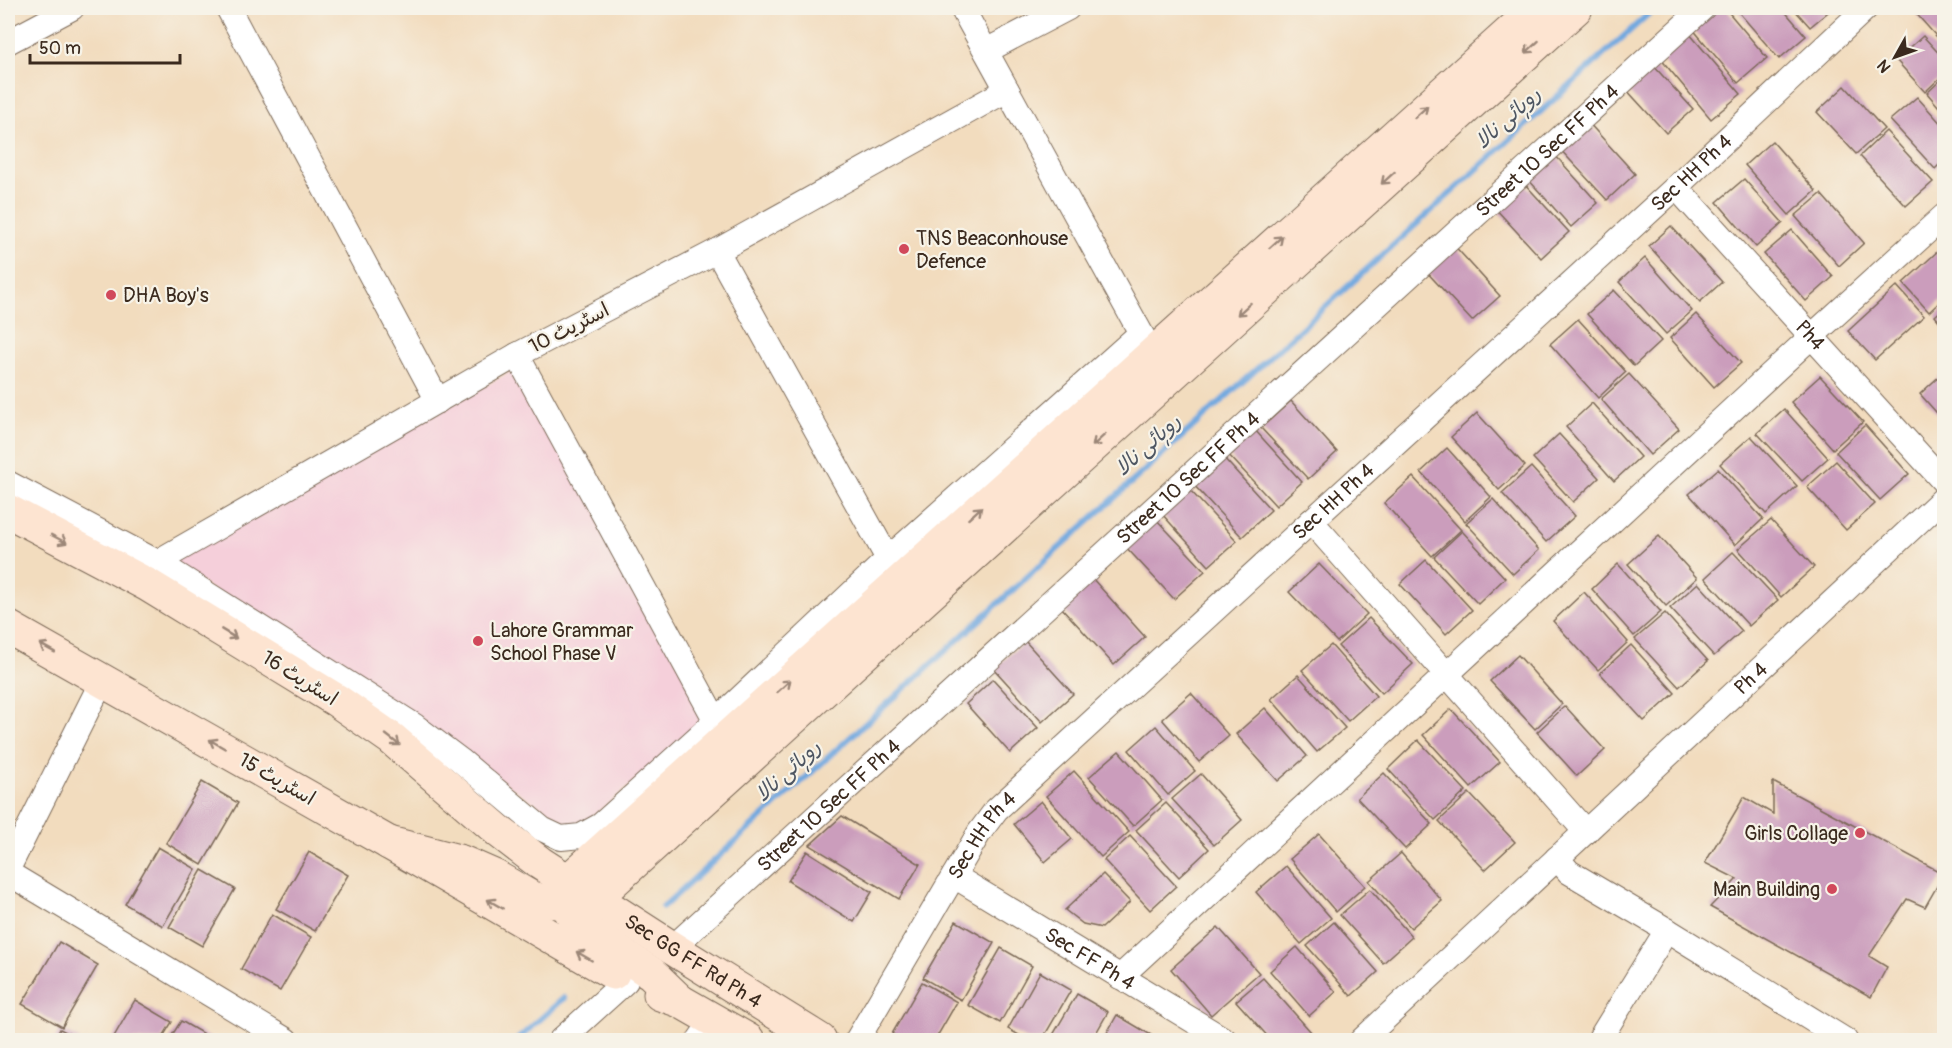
<svg xmlns="http://www.w3.org/2000/svg" width="1952" height="1048" font-family="Pangolin,'Playpen Sans Arabic',sans-serif">
<rect width="100%" height="100%" fill="#f7f3e8"/>
<filter id="ink" filterUnits="userSpaceOnUse"><feTurbulence type="fractalNoise" baseFrequency=".0167" numOctaves="2"/><feDisplacementMap in="SourceGraphic" scale="12" xChannelSelector="R" yChannelSelector="G"/><feConvolveMatrix kernelMatrix="1 2 1 2 8 2 1 2 1" color-interpolation-filters="sRGB"/></filter>
<filter id="wash" filterUnits="userSpaceOnUse"><feTurbulence type="fractalNoise" baseFrequency=".008" numOctaves="4" result="noise"/><feDisplacementMap in="SourceGraphic" scale="24" xChannelSelector="R" yChannelSelector="G"/><feGaussianBlur stdDeviation="1.35" result="paint"/><feColorMatrix in="noise" values="0 0 0 0 0 0 0 0 0 0 0 0 0 0 0 0 0 1.4 0 .05"/><feComposite in="paint" operator="in"/></filter>
<g filter="url(#wash)">
<rect width="100%" height="100%" fill="#f2dcbe"/>
<polygon fill="#f5cfda" points="519,367 709,721 576,830 170,562"/>
<g fill="none" stroke-linecap="round" stroke-linejoin="round">
<g stroke="#70a7df" stroke-width="6">
<polyline points="663,907 1655,8"/>
<polyline points="517,1040 564,998"/>
</g>
</g>
<g id="blocks">
<g fill="#cb9dbc">
<polygon points="1716,8 1725,8 1767,58 1738,83 1692,28"/>
<polygon points="1735,8 1782,8 1806,36 1779,59"/>
<polygon points="1793,8 1833,8 1810,27"/>
<polygon points="1915,8 1944,8 1944,45 1913,10"/>
<polygon points="1689,33 1741,94 1711,119 1660,58"/>
<polygon points="1923,36 1944,59 1944,74 1925,92 1896,60"/>
<polygon points="1651,63 1693,109 1666,133 1624,87"/>
<polygon points="1944,77 1944,113 1927,93"/>
<polygon points="1845,86 1884,129 1856,154 1817,112"/>
<polygon points="1917,97 1944,127 1944,160 1935,169 1890,120"/>
<polygon points="1587,121 1635,174 1607,200 1558,147"/>
<polygon points="1886,131 1933,182 1906,206 1860,156"/>
<polygon points="1772,141 1816,191 1789,215 1745,165"/>
<polygon points="1554,154 1598,203 1571,227 1527,178"/>
<polygon points="1744,179 1783,223 1756,247 1717,202"/>
<polygon points="1522,181 1569,232 1541,258 1494,207"/>
<polygon points="1821,194 1864,243 1839,266 1795,216"/>
<polygon points="1671,226 1722,282 1700,302 1649,246"/>
<polygon points="1792,230 1833,277 1806,301 1764,254"/>
<polygon points="1451,242 1500,296 1472,321 1423,268"/>
<polygon points="1938,251 1944,258 1944,298 1929,312 1903,283"/>
<polygon points="1645,258 1692,311 1666,334 1619,282"/>
<polygon points="1897,286 1924,316 1875,360 1848,331"/>
<polygon points="1614,290 1661,341 1634,366 1587,314"/>
<polygon points="1944,308 1944,327 1935,316"/>
<polygon points="1696,314 1741,363 1714,387 1670,338"/>
<polygon points="1578,319 1626,372 1598,398 1550,344"/>
<polygon points="1944,372 1944,421 1920,394"/>
<polygon points="1629,374 1679,429 1650,455 1601,399"/>
<polygon points="1820,376 1863,422 1833,449 1791,402"/>
<polygon points="1291,401 1337,452 1308,479 1261,428"/>
<polygon points="1592,403 1640,457 1614,481 1566,427"/>
<polygon points="1784,409 1828,458 1802,481 1757,433"/>
<polygon points="1477,413 1525,466 1499,490 1451,437"/>
<polygon points="1865,425 1909,474 1880,500 1836,452"/>
<polygon points="1254,429 1302,482 1276,506 1227,453"/>
<polygon points="1559,434 1599,478 1573,502 1533,458"/>
<polygon points="1751,436 1797,486 1766,514 1720,464"/>
<polygon points="1447,448 1491,497 1465,521 1421,472"/>
<polygon points="1222,456 1271,510 1242,537 1192,483"/>
<polygon points="1836,461 1875,504 1846,530 1807,487"/>
<polygon points="1531,467 1575,516 1546,542 1502,493"/>
<polygon points="1718,469 1763,519 1735,545 1689,494"/>
<polygon points="1413,477 1461,530 1432,556 1384,503"/>
<polygon points="1189,489 1237,541 1209,566 1162,514"/>
<polygon points="1493,499 1539,550 1513,574 1466,523"/>
<polygon points="1154,517 1205,571 1174,599 1124,545"/>
<polygon points="1771,520 1814,567 1781,597 1738,549"/>
<polygon points="1462,531 1505,578 1478,604 1434,557"/>
<polygon points="1659,536 1697,578 1666,606 1628,564"/>
<polygon points="1733,552 1778,600 1749,626 1705,578"/>
<polygon points="1426,560 1472,610 1446,634 1400,584"/>
<polygon points="1319,564 1367,614 1337,642 1289,592"/>
<polygon points="1618,564 1661,612 1634,636 1592,589"/>
<polygon points="1091,577 1145,637 1114,665 1060,606"/>
<polygon points="1698,583 1742,631 1714,656 1670,608"/>
<polygon points="1584,592 1628,642 1598,670 1553,621"/>
<polygon points="1665,613 1708,661 1679,687 1635,639"/>
<polygon points="1369,618 1413,664 1382,693 1338,646"/>
<polygon points="1025,641 1073,694 1042,722 994,669"/>
<polygon points="1331,645 1376,696 1348,721 1302,670"/>
<polygon points="1631,645 1675,693 1644,721 1600,673"/>
<polygon points="1518,655 1562,704 1535,729 1490,681"/>
<polygon points="1298,675 1345,728 1317,752 1271,699"/>
<polygon points="993,679 1038,728 1010,753 966,704"/>
<polygon points="1191,693 1229,736 1199,762 1162,719"/>
<polygon points="1565,706 1605,750 1577,776 1537,732"/>
<polygon points="1265,708 1307,756 1278,781 1236,734"/>
<polygon points="1451,709 1500,762 1471,788 1423,735"/>
<polygon points="1156,726 1195,771 1168,795 1129,750"/>
<polygon points="1418,740 1466,791 1435,820 1388,769"/>
<polygon points="1119,751 1162,800 1133,826 1089,777"/>
<polygon points="1074,771 1129,832 1101,857 1046,796"/>
<polygon points="1384,773 1432,824 1405,849 1357,798"/>
<polygon points="1201,774 1242,820 1214,845 1172,799"/>
<polygon points="202,782 238,803 202,865 166,843"/>
<polygon points="1773,782 1944,874 1925,907 1907,899 1869,956 1887,967 1871,997 1710,907 1737,879 1705,863 1744,797 1773,814"/>
<polygon points="1469,793 1515,842 1485,870 1439,821"/>
<polygon points="1041,801 1072,839 1045,862 1014,824"/>
<polygon points="1166,803 1209,849 1179,877 1136,830"/>
<polygon points="842,816 920,864 899,899 810,845"/>
<polygon points="1319,834 1365,886 1336,912 1290,859"/>
<polygon points="1130,836 1176,886 1150,910 1104,860"/>
<polygon points="158,847 196,869 163,926 125,904"/>
<polygon points="807,851 872,892 854,922 788,881"/>
<polygon points="309,852 348,875 315,931 276,909"/>
<polygon points="1401,853 1442,901 1411,928 1369,881"/>
<polygon points="1286,866 1331,918 1301,944 1256,892"/>
<polygon points="202,870 235,889 202,946 169,927"/>
<polygon points="1103,874 1130,902 1102,928 1083,924 1065,910"/>
<polygon points="1370,889 1412,937 1383,963 1340,915"/>
<polygon points="272,914 311,937 280,991 241,969"/>
<polygon points="956,921 994,943 961,1000 923,978"/>
<polygon points="1334,922 1378,972 1351,996 1307,946"/>
<polygon points="1218,927 1259,973 1211,1015 1171,969"/>
<polygon points="59,942 98,965 62,1027 22,1004"/>
<polygon points="1297,947 1336,992 1309,1016 1270,971"/>
<polygon points="1001,948 1032,966 1000,1023 968,1005"/>
<polygon points="1040,972 1071,990 1042,1040 1028,1040 1008,1029"/>
<polygon points="1263,978 1311,1032 1301,1040 1271,1040 1236,1001"/>
<polygon points="922,982 957,1002 935,1040 904,1040 892,1034"/>
<polygon points="1077,994 1108,1012 1092,1040 1050,1040"/>
<polygon points="135,1000 172,1022 161,1040 112,1040"/>
<polygon points="1117,1015 1151,1035 1148,1040 1103,1040"/>
<polygon points="181,1021 214,1040 169,1040"/>
<polygon points="60,1029 81,1040 54,1040"/>
</g>
</g>
</g>
<g filter="url(#ink)">
<use href="#blocks" fill-opacity="0" stroke="#7b6856" stroke-width="1.5"/>
<g fill="none" stroke-linecap="round" stroke-linejoin="round">
<g stroke="#7b6856" stroke-width="26">
<g id="street">
<polyline points="228,8 438,401"/>
<polyline points="962,8 1148,346"/>
<polyline points="8,42 72,8"/>
<polyline points="986,51 1068,8"/>
<path id="s1" d="M1676 187 1944 482"/>
<polyline points="717,251 888,559"/>
<polyline points="517,355 716,721"/>
<polyline points="8,483 157,562 415,726 460,760 542,829 561,838 581,836 601,825 716,721 888,559 1140,334"/>
<polyline points="1311,521 1586,832"/>
<polyline points="152,575 157,562 517,355 717,251 1007,90"/>
<polyline points="1557,858 1569,872 1667,930 1845,1040"/>
<polyline points="8,869 103,679"/>
<polyline points="8,873 286,1040"/>
<path id="s2" d="M954 876 1225 1040"/>
<path id="s3" d="M672 948 1703 8"/>
<polyline points="1120,977 1812,336 1944,216"/>
<polyline points="561,1040 626,981"/>
<polyline points="699,1040 713,1020"/>
<path id="s4" d="M857 1040 979 833 996 810 1676 187 1866 8"/>
<path id="s5" d="M1362 1040 1944 498"/>
<polyline points="1599,1040 1667,930"/>
</g>
</g>
<g stroke="#7b6856" stroke-width="35">
<g id="secondary">
<path id="s6" d="M8 511 148 585 336 700 392 739 501 833 540 863 672 948 820 1040"/>
<polyline points="8,627 389,843 613,973"/>
<polyline points="389,843 462,862 494,876 530,897 539,900 579,905 596,897 1576,8"/>
<polyline points="660,994 680,1001 748,1040"/>
<path d="M680 1001 651 973 582 928C569 915 564 898 569 880L1537 8"/>
</g>
</g>
<use href="#street" stroke="#fff" stroke-width="24"/>
<use href="#secondary" stroke="#fde4d1" stroke-width="33"/>
</g>
<defs><path id="oneway-shaft" d="M-6 0H5M1.5-3L5.5 0L1.5 3" fill="none" stroke-width="1.6" stroke-linecap="round" stroke-linejoin="round" transform="scale(1.5)"/></defs>
<g stroke="#9c8778">
<use href="#oneway-shaft" transform="translate(1532 47) rotate(138)"/>
<use href="#oneway-shaft" transform="translate(1421 112) rotate(-42)"/>
<use href="#oneway-shaft" transform="translate(1388 178) rotate(138)"/>
<use href="#oneway-shaft" transform="translate(1276 242) rotate(-42)"/>
<use href="#oneway-shaft" transform="translate(1244 309) rotate(138)"/>
<use href="#oneway-shaft" transform="translate(1099 440) rotate(138)"/>
<use href="#oneway-shaft" transform="translate(975 513) rotate(-42)"/>
<use href="#oneway-shaft" transform="translate(59 539) rotate(28)"/>
<use href="#oneway-shaft" transform="translate(229 634) rotate(31)"/>
<use href="#oneway-shaft" transform="translate(47 648) rotate(-151)"/>
<use href="#oneway-shaft" transform="translate(784 686) rotate(-42)"/>
<use href="#oneway-shaft" transform="translate(393 740) rotate(38)"/>
<use href="#oneway-shaft" transform="translate(217 744) rotate(-150)"/>
<use href="#oneway-shaft" transform="translate(495 904) rotate(-150)"/>
<use href="#oneway-shaft" transform="translate(584 956) rotate(-150)"/>
</g>
</g>
<g fill="#d1495b" stroke="#f7f3e8" stroke-width="2">
<circle cx="904" cy="249" r="6"/>
<circle cx="111" cy="295" r="6"/>
<circle cx="478" cy="641" r="6"/>
<circle cx="1860" cy="833" r="6"/>
<circle cx="1832" cy="889" r="6"/>
</g>
<g text-anchor="middle" dominant-baseline="central" stroke-width="4.5" stroke-linejoin="round" paint-order="stroke">
<g font-size="20" fill="#3b2a1e" stroke="#f7f3e8">
<text stroke="none"><textPath href="#s3" startOffset="1184">Street 10 Sec FF Ph 4</textPath></text>
<text stroke="none"><textPath href="#s4" startOffset="1212">Sec HH Ph 4</textPath></text>
<text transform="translate(569 328) rotate(-27)">اسٹریٹ 10</text>
<text stroke="none"><textPath href="#s1" startOffset="200">Ph4</textPath></text>
<text stroke="none"><textPath href="#s3" startOffset="698">Street 10 Sec FF Ph 4</textPath></text>
<text stroke="none"><textPath href="#s4" startOffset="726">Sec HH Ph 4</textPath></text>
<text transform="translate(300 678) rotate(32)">اسٹریٹ 16</text>
<text stroke="none"><textPath href="#s5" startOffset="531">Ph 4</textPath></text>
<text transform="translate(277 779) rotate(30)">اسٹریٹ 15</text>
<text stroke="none"><textPath href="#s3" startOffset="212">Street 10 Sec FF Ph 4</textPath></text>
<text stroke="none"><textPath href="#s4" startOffset="240">Sec HH Ph 4</textPath></text>
<text stroke="none"><textPath href="#s2" startOffset="159">Sec FF Ph 4</textPath></text>
<text stroke="none"><textPath href="#s6" startOffset="822">Sec GG FF Rd Ph 4</textPath></text>
</g>
<g font-size="20" fill="#3b2a1e" stroke="#f7f3e8" text-anchor="start">
<text x="916" y="238">TNS Beaconhouse<tspan x="916" dy="23">Defence</tspan></text>
<text x="123" y="295">DHA Boy's</text>
<text x="490" y="630">Lahore Grammar<tspan x="490" dy="23">School Phase V</tspan></text>
<text x="1848" y="833" text-anchor="end">Girls Collage</text>
<text x="1820" y="889" text-anchor="end">Main Building</text>
</g>
<g font-size="21" font-style="italic" fill="#4e5662" stroke="#f7f3e8">
<text transform="translate(1508 118) rotate(-42)">روہائی نالا</text>
<text transform="translate(1148 445) rotate(-42)">روہائی نالا</text>
<text transform="translate(788 771) rotate(-42)">روہائی نالا</text>
</g>
</g>
<rect width="1952" height="1048" fill="none" stroke="#f7f3e8" stroke-width="30"/>
<g transform="translate(1895 57) rotate(230)" stroke="#f7f3e8" stroke-width="4.5" paint-order="stroke">
<path d="M0-4.5L10 22L0 15L-10 22Z" fill="#3b2a1e"/>
<text y="-9" font-size="16" font-weight="bold" text-anchor="middle" fill="#3b2a1e">N</text>
</g>
<path d="M30 54v9h150v-9" fill="none" stroke="#3b2a1e" stroke-width="3"/>
<text x="39" y="54" font-size="18" fill="#3b2a1e" stroke="#f7f3e8" stroke-width="4.5" paint-order="stroke">50 m</text>
</svg>
